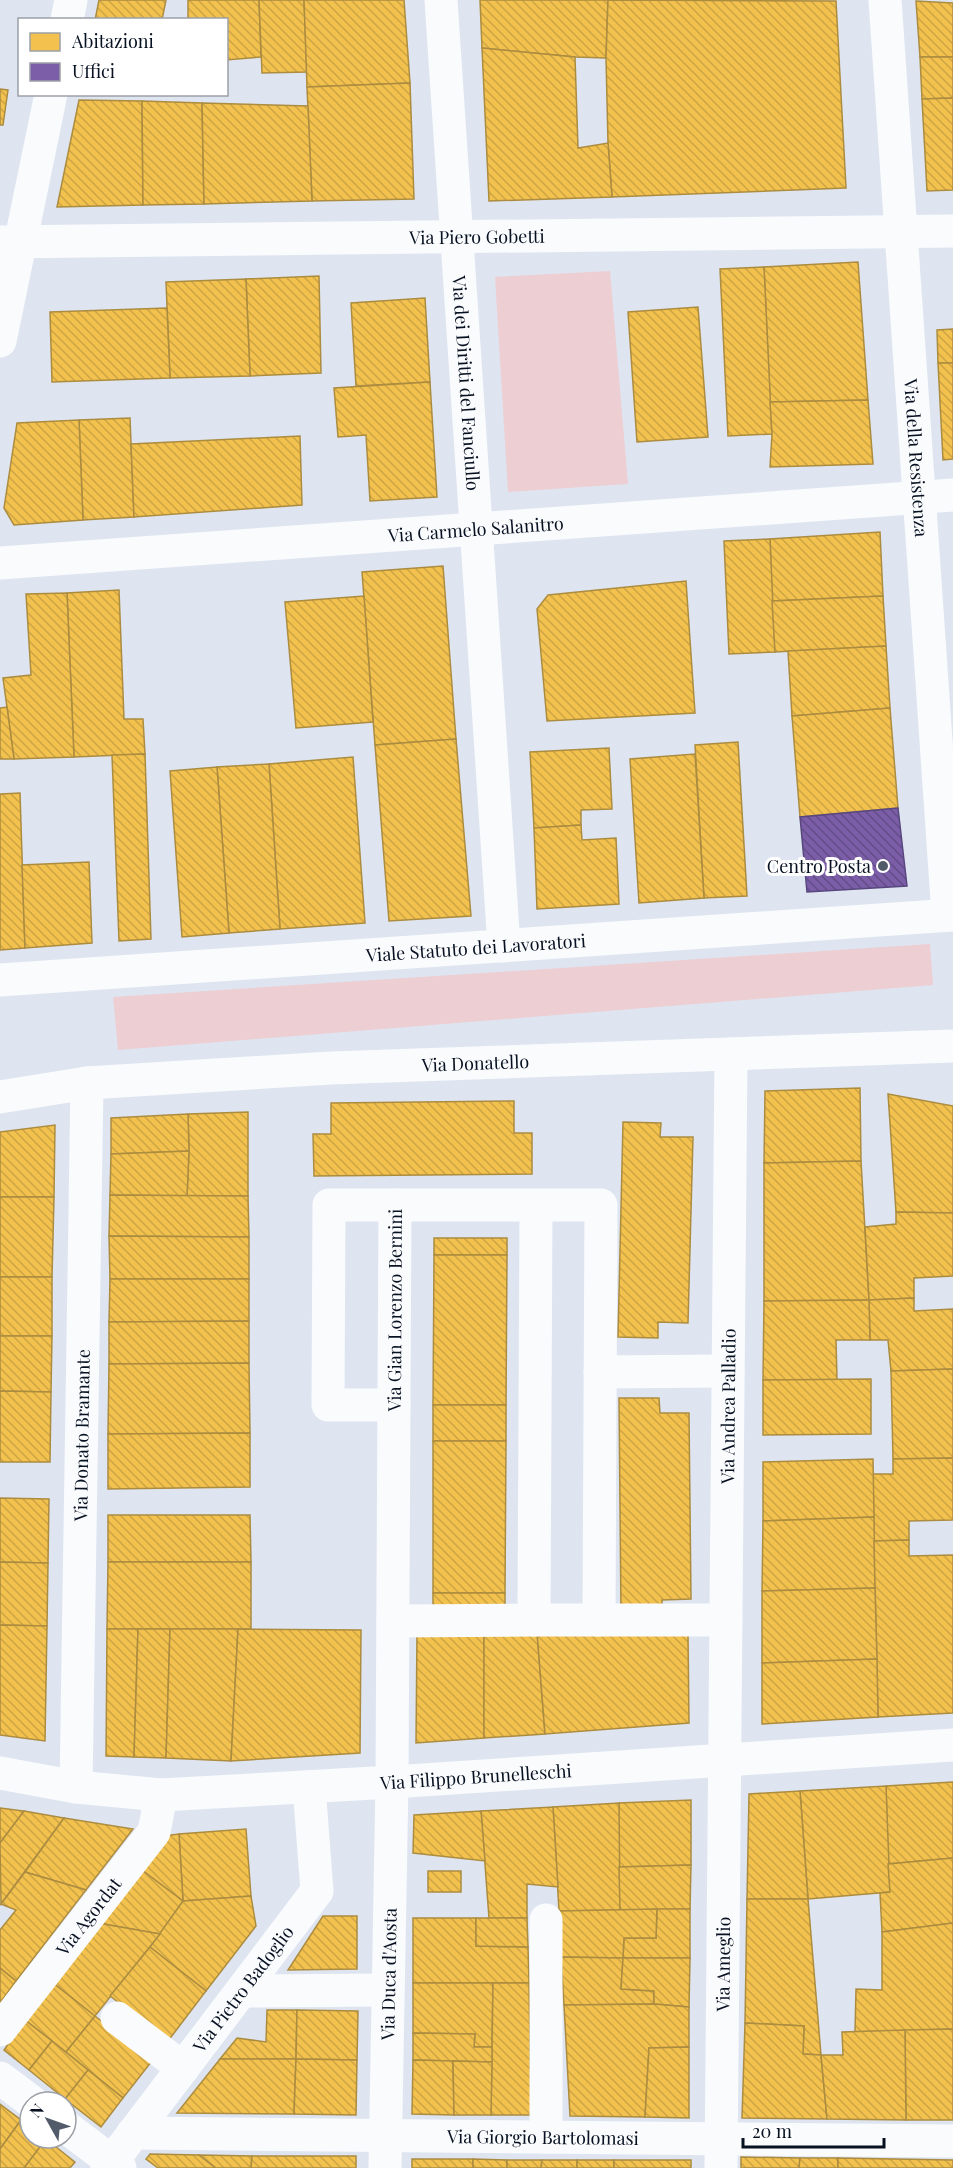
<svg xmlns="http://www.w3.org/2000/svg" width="953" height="2168" font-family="'Playfair Display',serif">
<defs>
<pattern id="homes-back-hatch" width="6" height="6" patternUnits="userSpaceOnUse" patternTransform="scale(1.5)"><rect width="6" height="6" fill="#f2c14e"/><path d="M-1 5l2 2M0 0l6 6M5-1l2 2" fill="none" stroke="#cea544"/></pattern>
<pattern id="offices-back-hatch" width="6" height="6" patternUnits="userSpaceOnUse" patternTransform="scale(1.5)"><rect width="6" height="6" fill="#7b5ea7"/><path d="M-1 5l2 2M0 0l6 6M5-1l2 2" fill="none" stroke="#634c88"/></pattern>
</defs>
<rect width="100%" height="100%" fill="#dee5f0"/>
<g fill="#edced3">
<polygon points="610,271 628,484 508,492 495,277"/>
<polygon points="930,944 933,985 118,1050 113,997"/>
</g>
<g fill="url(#homes-back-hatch)" stroke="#ac8c40" stroke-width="1.5">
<polygon points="99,0 166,0 162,20 95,20"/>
<polygon points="188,0 259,0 261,57 226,60 226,20 188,20"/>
<polygon points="259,0 304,0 307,72 262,73"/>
<polygon points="304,0 404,0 410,83 307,87"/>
<polygon points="480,0 608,0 606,58 575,57 482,48"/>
<polygon points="608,0 836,1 846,188 612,197 608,143 606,58"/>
<polygon points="916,1 953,3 953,57 920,57"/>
<polygon points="482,48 575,57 578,148 608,143 612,197 489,201"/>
<polygon points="920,57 953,57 953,98 922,99"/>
<polygon points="410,83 414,199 312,201 307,87"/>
<polygon points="0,89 8,90 3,125 0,125"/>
<polygon points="953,98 953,190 927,191 922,99"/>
<polygon points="79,100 142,101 143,205 57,207"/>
<polygon points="142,101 202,103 204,204 143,205"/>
<polygon points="202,103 308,106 312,201 204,204"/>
<polygon points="858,262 868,400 770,402 764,267"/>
<polygon points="764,267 772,434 728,436 720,269"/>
<polygon points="319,276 321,373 250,376 246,279"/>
<polygon points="246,279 250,376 170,378 166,282"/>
<polygon points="425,298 430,382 356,386 351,303"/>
<polygon points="698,307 708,437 637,442 628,312"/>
<polygon points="167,308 170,378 52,382 50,312"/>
<polygon points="953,329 953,363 938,363 937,330"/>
<polygon points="938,363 953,363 953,459 943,460"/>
<polygon points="430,382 437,497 370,501 366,435 338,437 334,388"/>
<polygon points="868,400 873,464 770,467 772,434 770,402"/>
<polygon points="130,418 134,517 83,520 79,420"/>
<polygon points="79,420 83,520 14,525 4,508 17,423"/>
<polygon points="300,436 302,505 134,517 131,444"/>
<polygon points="880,532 883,596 772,601 770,539"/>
<polygon points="770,539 775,652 729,654 724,541"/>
<polygon points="443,566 456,739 375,745 362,572"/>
<polygon points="686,581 695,713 547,721 537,609 548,595"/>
<polygon points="119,590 124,719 143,719 145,754 74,757 67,593"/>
<polygon points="67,593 74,757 14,759 3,678 31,675 26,594"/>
<polygon points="364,596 373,722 296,728 285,602"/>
<polygon points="883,596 886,646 775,652 772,601"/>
<polygon points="886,646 890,708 792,716 788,651"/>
<polygon points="7,707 14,759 0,759 0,708"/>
<polygon points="890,708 898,808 800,817 792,716"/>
<polygon points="456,739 471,916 389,921 375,745"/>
<polygon points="738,742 747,896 704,898 695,745"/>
<polygon points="609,748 612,809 581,810 581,825 534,828 530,752"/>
<polygon points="145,754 151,939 119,941 112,755"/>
<polygon points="695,754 704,898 639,903 630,759"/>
<polygon points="353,757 365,923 280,929 269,764"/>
<polygon points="269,764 280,929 229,933 217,767"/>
<polygon points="217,767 229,933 182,937 170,771"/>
<polygon points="20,793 25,948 0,950 0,794"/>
<polygon points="581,825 582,840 616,838 619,904 537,909 534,828"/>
<polygon points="89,862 92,943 25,948 22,865"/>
<polygon points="860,1088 861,1161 764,1163 765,1091"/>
<polygon points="888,1094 953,1106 953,1213 896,1212"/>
<polygon points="514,1101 514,1133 532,1133 532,1174 314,1176 313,1134 331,1134 331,1103"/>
<polygon points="248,1112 248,1196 187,1196 189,1151 188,1114"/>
<polygon points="188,1114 189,1151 111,1154 111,1118"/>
<polygon points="623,1122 661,1123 660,1137 693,1137 688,1323 658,1322 658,1338 618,1337"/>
<polygon points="55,1125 54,1197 0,1197 0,1132"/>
<polygon points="189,1151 187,1196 110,1195 111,1154"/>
<polygon points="861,1161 869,1300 764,1301 764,1163"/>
<polygon points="110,1195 248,1196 249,1237 109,1236"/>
<polygon points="0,1197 54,1197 52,1277 0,1277"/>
<polygon points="896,1212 953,1213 953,1276 914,1278 914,1298 869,1300 865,1227 896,1224"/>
<polygon points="109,1236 249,1237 249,1279 110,1279"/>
<rect x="434" y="1238" width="73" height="17"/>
<polygon points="434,1255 507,1255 506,1405 433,1405"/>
<rect x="0" y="1277" width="52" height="59"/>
<polygon points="110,1279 249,1279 249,1321 109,1322"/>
<polygon points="914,1298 914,1311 953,1309 953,1369 891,1371 888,1340 870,1340 869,1300"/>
<polygon points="869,1300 870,1340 836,1340 837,1380 763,1380 764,1301"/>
<polygon points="249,1321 249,1363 109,1364 109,1322"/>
<polygon points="0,1336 52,1336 51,1392 0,1391"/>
<polygon points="249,1363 250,1433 108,1434 109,1364"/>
<polygon points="953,1369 953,1458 893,1459 891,1371"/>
<polygon points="871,1379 871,1434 763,1435 763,1380"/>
<polygon points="0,1391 51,1392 50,1462 0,1462"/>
<polygon points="619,1398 659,1398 660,1413 689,1413 691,1599 662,1600 662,1614 621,1615"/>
<rect x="433" y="1405" width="73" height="36"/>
<polygon points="250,1433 250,1487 108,1489 108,1434"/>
<polygon points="433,1441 506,1441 505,1593 433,1593"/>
<polygon points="953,1458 953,1520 909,1521 909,1540 874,1541 873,1474 893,1474 893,1459"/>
<polygon points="873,1459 874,1517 763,1521 763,1462"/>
<polygon points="0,1498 49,1499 48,1563 0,1562"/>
<polygon points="108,1515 250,1515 251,1562 108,1562"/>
<polygon points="874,1517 875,1588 762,1591 763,1521"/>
<polygon points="909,1540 909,1556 953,1555 953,1713 878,1717 874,1541"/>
<polygon points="0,1562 48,1563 47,1626 0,1625"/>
<polygon points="108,1562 251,1562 251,1629 107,1629"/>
<polygon points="875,1588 877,1659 762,1663 762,1591"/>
<rect x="433" y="1593" width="72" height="18"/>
<polygon points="0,1625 47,1626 45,1741 0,1735"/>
<polygon points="107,1629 138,1629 134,1757 106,1756"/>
<polygon points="138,1629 170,1629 166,1758 134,1757"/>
<polygon points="170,1629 238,1629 231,1761 166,1758"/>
<polygon points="238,1629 361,1630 360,1753 231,1761"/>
<polygon points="417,1632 484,1632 484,1738 416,1743"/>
<polygon points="484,1632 537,1632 545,1734 484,1738"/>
<polygon points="537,1632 688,1633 689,1723 545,1734"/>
<polygon points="877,1659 878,1717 762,1724 762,1663"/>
<polygon points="953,1782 953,1858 888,1864 886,1786"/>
<polygon points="886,1786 890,1892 808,1899 800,1791"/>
<polygon points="800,1791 808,1899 747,1899 749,1794"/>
<polygon points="691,1800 691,1865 619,1867 619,1803"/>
<polygon points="619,1803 620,1910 559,1911 553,1807"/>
<polygon points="553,1807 558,1887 527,1884 527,1918 489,1918 481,1811"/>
<polygon points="0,1808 24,1811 0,1843"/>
<polygon points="24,1811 64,1818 1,1904 0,1843"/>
<polygon points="481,1811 485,1861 413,1853 414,1815"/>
<polygon points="64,1818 133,1829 86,1890 25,1872"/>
<polygon points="246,1829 251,1896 183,1901 179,1834"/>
<polygon points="179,1834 183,1901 139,1868 163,1836"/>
<polygon points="953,1858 953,1923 882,1932 880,1893 890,1892 888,1864"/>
<polygon points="691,1865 690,1909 620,1910 619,1867"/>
<polygon points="139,1868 183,1901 160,1934 98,1923"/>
<rect x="428" y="1871" width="33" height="21"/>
<polygon points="25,1872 86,1890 16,1981 0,1968 0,1930 16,1910 1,1904"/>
<polygon points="251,1896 256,1926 206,1991 150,1947 183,1901"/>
<polygon points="747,1899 808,1899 821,2055 803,2054 804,2026 745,2023"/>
<polygon points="657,1909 690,1909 690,1958 623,1958 624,1938 656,1938"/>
<polygon points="657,1909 656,1938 624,1938 623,1958 561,1957 559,1911"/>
<polygon points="323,1916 357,1916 357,1969 288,1970"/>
<polygon points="413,1918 476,1918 476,1946 528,1947 529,1983 413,1983"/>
<polygon points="476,1918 527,1918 528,1947 476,1946"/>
<polygon points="98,1923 160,1934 95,2016 53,1983"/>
<polygon points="953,1923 953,2029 855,2032 856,1989 882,1990 882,1932"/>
<polygon points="150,1947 206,1991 168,2041 110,1996"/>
<polygon points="561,1957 623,1958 621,1989 654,1991 654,2004 564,2005"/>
<polygon points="623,1958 690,1958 689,2007 654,2004 654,1991 621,1989"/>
<polygon points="0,1968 16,1981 0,2003"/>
<polygon points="53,1983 95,2016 66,2052 25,2020"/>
<polygon points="413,1983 493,1983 492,2047 474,2047 475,2034 413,2033"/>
<polygon points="493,1983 529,1983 531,2115 491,2115"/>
<polygon points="654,2004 689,2007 689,2047 649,2048 645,2117 570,2116 564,2005"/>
<polygon points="267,2010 297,2010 296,2059 220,2059 237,2038 266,2042"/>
<polygon points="297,2010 358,2011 357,2060 296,2059"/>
<polygon points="95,2016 152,2061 123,2098 66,2052"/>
<polygon points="25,2020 52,2041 29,2070 4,2050"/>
<polygon points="745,2023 804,2026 803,2054 821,2055 827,2119 742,2118"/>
<polygon points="953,2029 953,2120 906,2120 905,2030"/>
<polygon points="905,2030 906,2120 827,2119 821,2055 843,2055 842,2032"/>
<polygon points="413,2033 475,2034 474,2047 492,2047 492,2062 413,2060"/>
<polygon points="52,2041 88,2070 65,2099 29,2070"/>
<polygon points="689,2047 689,2118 645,2117 649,2048"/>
<polygon points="220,2059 296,2059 294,2114 177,2113"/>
<polygon points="296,2059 357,2060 356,2115 294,2114"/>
<polygon points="413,2060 453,2061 454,2115 412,2114"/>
<polygon points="453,2061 492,2062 491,2115 454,2115"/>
<polygon points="88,2070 123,2098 101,2127 65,2099"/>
<polygon points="0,2104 21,2120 0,2149"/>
<polygon points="21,2120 30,2127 30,2138 46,2139 24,2168 0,2168 0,2149"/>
<polygon points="46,2139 75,2162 70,2168 24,2168"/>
<polygon points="150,2154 199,2155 216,2168 158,2168 146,2159"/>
<polygon points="199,2155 252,2156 251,2168 216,2168"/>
<polygon points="252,2156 356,2156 356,2168 251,2168"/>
<polygon points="741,2157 800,2158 799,2168 741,2168"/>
<polygon points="800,2158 838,2158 838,2168 799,2168"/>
<polygon points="838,2158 953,2160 953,2168 838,2168"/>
<rect x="412" y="2159" width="61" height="9"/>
<polygon points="473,2159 507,2160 507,2168 473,2168"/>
<polygon points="507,2160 542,2160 541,2168 507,2168"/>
<polygon points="542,2160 577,2160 577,2168 541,2168"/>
<rect x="577" y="2160" width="37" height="8"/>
<rect x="614" y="2160" width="77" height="8"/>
</g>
<polygon fill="url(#offices-back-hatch)" stroke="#58477f" stroke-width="1.5" points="898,808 907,886 807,892 800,817"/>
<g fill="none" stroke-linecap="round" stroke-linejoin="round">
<g stroke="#fafbfd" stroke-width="33">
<path id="s1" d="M441 0 504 946"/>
<path id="s2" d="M885 0 948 915"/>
<polyline points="67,20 71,0"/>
<path id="s3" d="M0 242 953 231"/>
<polyline points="0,341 51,94"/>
<path id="s4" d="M0 563 953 495"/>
<path id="s5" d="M0 980 953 915"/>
<path id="s6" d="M0 1097 87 1083 331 1068 953 1046"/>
<polyline points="536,1206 534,1620 726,1620"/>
<polyline points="600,1372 728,1371"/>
<polyline points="394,1405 328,1405 329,1205 395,1205"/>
<polyline points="393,1621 534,1620"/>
<path id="s7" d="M0 1773 76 1787 161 1795 392 1782 953 1745"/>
<path id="s8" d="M76 1787 87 1083"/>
<polyline points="242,1991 388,1990"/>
<polyline points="117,2018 183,2068"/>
<path id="s9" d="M0 2030 154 1832 161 1795"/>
<polyline points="0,2078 32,2102"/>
<polyline points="66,2127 120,2168"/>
<path id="s10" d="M133 2133 953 2141"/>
<polyline points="546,2137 546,1920"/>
<path id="s11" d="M107 2168 317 1891 309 1787"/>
<path id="s12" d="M385 2168 392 1782 395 1205H601L599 1620"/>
<path id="s13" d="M721 2168 731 1054"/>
</g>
</g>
<circle fill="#525b69" stroke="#fff" stroke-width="2" cx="883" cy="866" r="6"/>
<g text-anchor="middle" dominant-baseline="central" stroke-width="6" stroke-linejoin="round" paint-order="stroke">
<g font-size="18" fill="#071121" stroke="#fff">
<text stroke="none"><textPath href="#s3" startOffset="477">Via Piero Gobetti</textPath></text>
<text stroke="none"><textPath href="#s1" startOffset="384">Via dei Diritti del Fanciullo</textPath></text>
<text stroke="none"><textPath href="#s2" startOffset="459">Via della Resistenza</textPath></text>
<text stroke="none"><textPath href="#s4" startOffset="477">Via Carmelo Salanitro</textPath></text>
<text stroke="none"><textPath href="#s5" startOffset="477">Viale Statuto dei Lavoratori</textPath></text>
<text stroke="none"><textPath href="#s6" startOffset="477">Via Donatello</textPath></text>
<text stroke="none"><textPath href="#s12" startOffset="858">Via Gian Lorenzo Bernini</textPath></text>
<text stroke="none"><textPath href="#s13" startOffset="762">Via Andrea Palladio</textPath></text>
<text stroke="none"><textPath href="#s8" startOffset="352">Via Donato Bramante</textPath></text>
<text stroke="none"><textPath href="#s7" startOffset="478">Via Filippo Brunelleschi</textPath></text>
<text stroke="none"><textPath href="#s9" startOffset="144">Via Agordat</textPath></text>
<text stroke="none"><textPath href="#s13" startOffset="204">Via Ameglio</textPath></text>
<text stroke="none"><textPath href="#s12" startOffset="194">Via Duca d'Aosta</textPath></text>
<text stroke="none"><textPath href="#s11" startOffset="225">Via Pietro Badoglio</textPath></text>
<text stroke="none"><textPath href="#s10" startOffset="410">Via Giorgio Bartolomasi</textPath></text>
</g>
<g font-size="18" fill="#071121" stroke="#fff" text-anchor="end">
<text x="871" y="866">Centro Posta</text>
</g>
</g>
<rect x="18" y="18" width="210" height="78" fill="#ffffff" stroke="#9ca0a6" stroke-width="1.5"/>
<rect x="30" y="33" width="30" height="18" fill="#f2c14e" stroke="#9ca0a6" stroke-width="1.5"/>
<text x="72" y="48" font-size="18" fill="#071121">Abitazioni</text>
<rect x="30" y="63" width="30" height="18" fill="#7b5ea7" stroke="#9ca0a6" stroke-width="1.5"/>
<text x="72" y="78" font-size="18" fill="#071121">Uffici</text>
<g transform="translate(48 2120) rotate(310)"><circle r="28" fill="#ffffff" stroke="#9ca0a6" stroke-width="1.5"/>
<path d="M0-4.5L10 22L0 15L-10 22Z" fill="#525b69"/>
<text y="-9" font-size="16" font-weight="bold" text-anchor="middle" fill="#071121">N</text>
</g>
<path d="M743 2138v9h141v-9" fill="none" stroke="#071121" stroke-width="3"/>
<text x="752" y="2138" font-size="18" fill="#071121" stroke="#ffffff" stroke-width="4.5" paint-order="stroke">20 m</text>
</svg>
